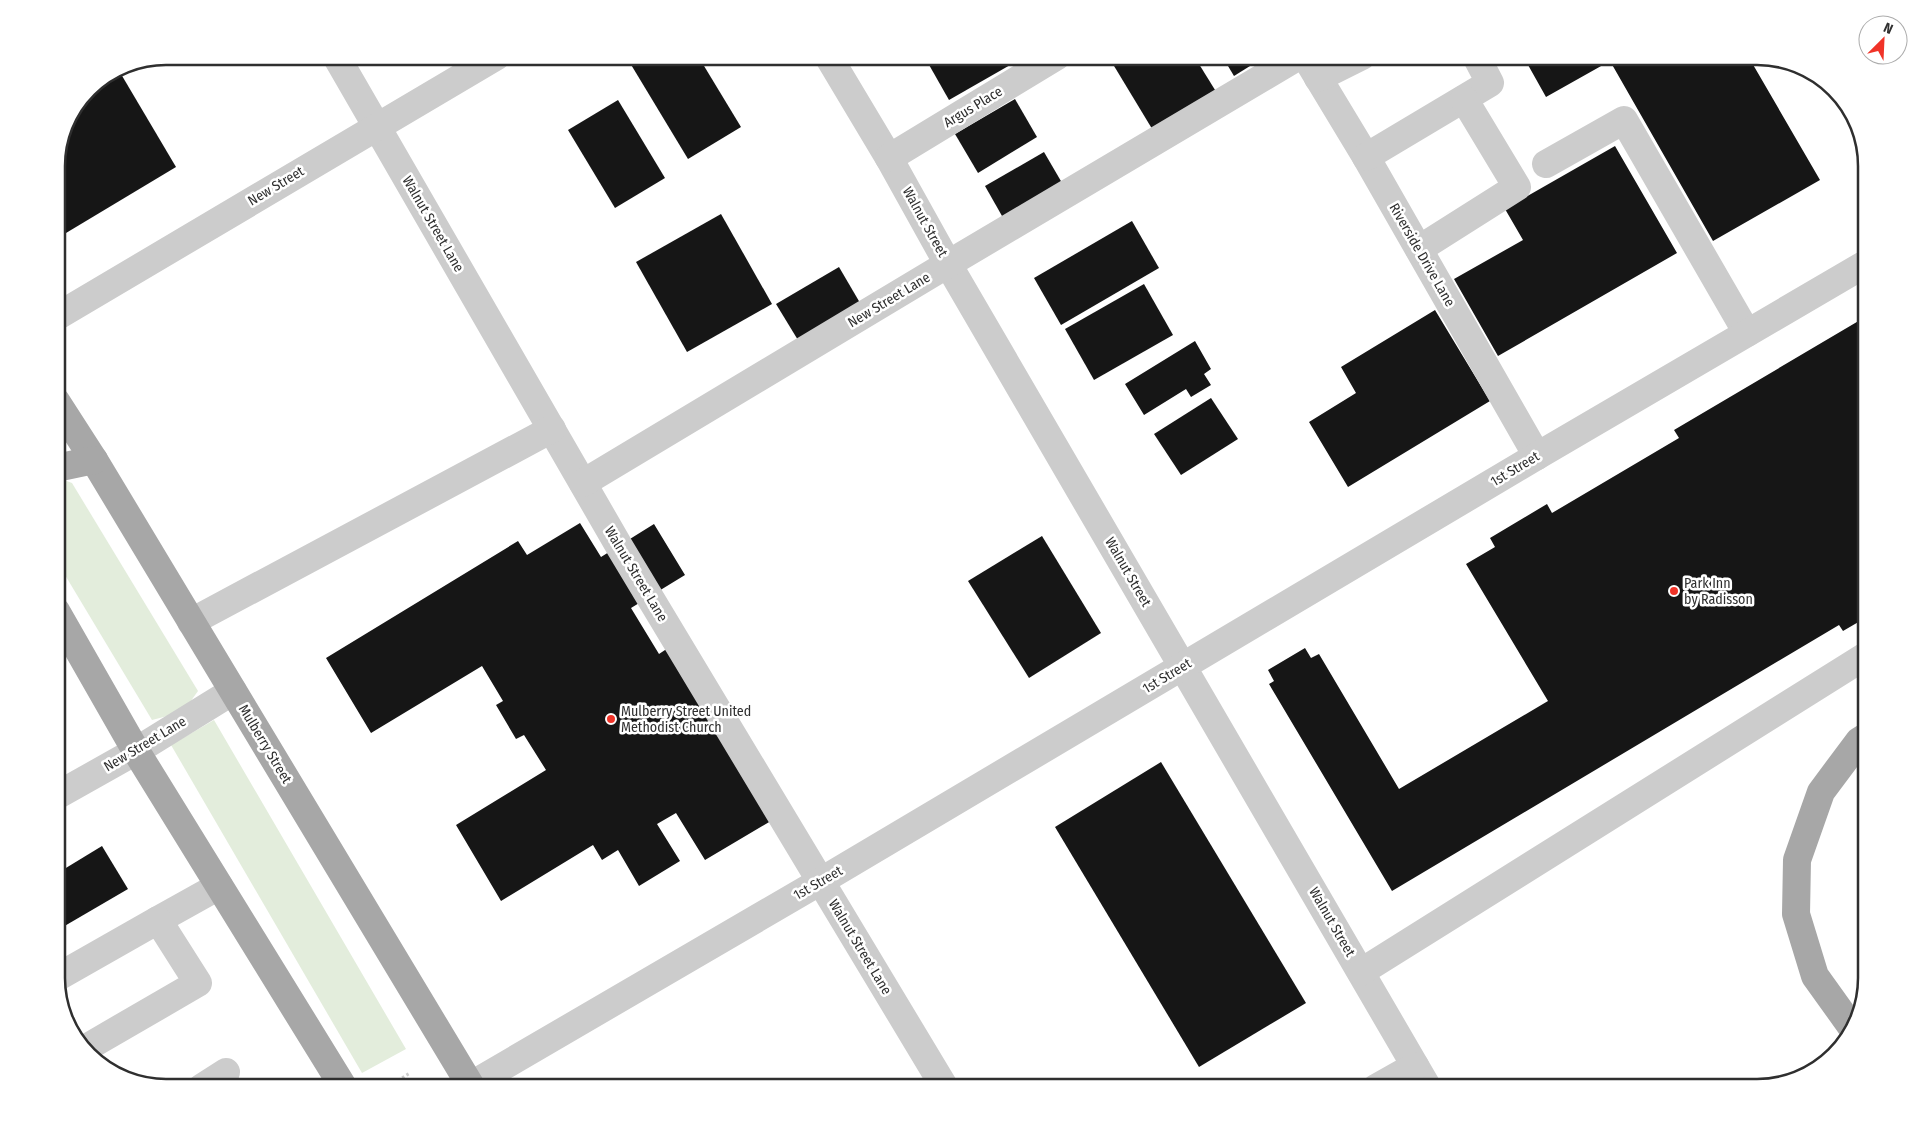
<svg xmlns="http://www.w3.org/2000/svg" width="1923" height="1144" font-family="'Fira Sans Condensed',sans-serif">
<rect width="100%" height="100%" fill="#fff"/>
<g fill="#e3eddc">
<polygon points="56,477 72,483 198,691 183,712 152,720 56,560"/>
<polygon points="214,720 406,1049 362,1073 171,745"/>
</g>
<g fill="#161616">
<polygon points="630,56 698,56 741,127 688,159 627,58"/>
<polygon points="924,56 1026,56 949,100"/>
<polygon points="1108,56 1194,56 1220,98 1157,137"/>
<polygon points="1222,56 1266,56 1234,76"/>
<polygon points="1523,56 1748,56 1820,180 1713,241 1610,61 1546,97"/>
<polygon points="118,69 176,167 56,239 56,159 65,124 89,88"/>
<polygon points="1015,99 1037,137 978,173 955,134"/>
<polygon points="618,100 665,178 615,208 568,130"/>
<polygon points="1615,146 1677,253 1498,356 1454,279 1523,240 1505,209"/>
<polygon points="1044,152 1065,188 1006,223 985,186"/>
<polygon points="721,214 772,304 687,352 636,262"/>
<polygon points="1132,221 1159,268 1061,325 1034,278"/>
<polygon points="839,267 863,308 801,345 776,304"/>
<polygon points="1144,284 1173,335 1094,380 1065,329"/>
<polygon points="1435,310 1490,401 1348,487 1309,422 1356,393 1341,367"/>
<polygon points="1867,316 1867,617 1843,631 1839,625 1392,891 1269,684 1274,681 1268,670 1305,648 1311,658 1319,654 1399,789 1548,701 1466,564 1495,547 1490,538 1547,504 1552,513 1679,438 1674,430"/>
<polygon points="1195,341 1211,369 1204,374 1211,385 1191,397 1186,389 1144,415 1125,384"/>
<polygon points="1211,398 1238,439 1181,475 1154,434"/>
<polygon points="580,523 601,557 654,524 685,575 631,608 659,654 671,646 776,818 705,860 676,813 657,824 680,861 639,886 618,850 602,860 593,845 501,901 456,825 546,770 524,735 516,739 496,705 503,701 482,666 371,733 326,658 518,541 527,555"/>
<polygon points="1042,536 1101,633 1029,678 968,581"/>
<polygon points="1161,762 1306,1003 1199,1067 1055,827"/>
<polygon points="102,846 128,889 56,931 56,874"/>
</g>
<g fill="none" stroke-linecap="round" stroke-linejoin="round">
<polyline stroke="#ccc" stroke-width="3" stroke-dasharray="2.5 2.5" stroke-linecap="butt" points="385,1088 410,1073"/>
<g stroke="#ccc" stroke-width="28">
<polyline points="336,56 619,546 945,1088"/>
<polyline points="828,56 889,158 948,264 1428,1088"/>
<polyline points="1305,56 1366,157 1537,456"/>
<polyline points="1318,78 1362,56"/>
<polyline points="1366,157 1490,83 1476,56"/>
<polyline points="889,158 1057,56"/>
<polyline points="1546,164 1624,120 1747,333"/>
<polyline points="1419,249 1517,187 1464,99"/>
<polyline points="56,317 497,56"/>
<polyline points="583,483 948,264 1299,56"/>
<polyline points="191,622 552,429"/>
<polyline points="56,796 136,751 233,691"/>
<polyline points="158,920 219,886"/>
<polyline points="1361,972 1867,655"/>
<polyline points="56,978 158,920 198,983 86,1048"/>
<polyline points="201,1088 226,1072"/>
<polyline points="466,1088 821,881 1537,456 1867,263"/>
<polyline points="1376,1088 1415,1066"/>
</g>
<g stroke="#a7a7a7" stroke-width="28">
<polyline points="56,401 94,460 472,1088"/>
<polyline points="56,468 94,460"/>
<polyline points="56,611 136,751 344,1088"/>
<polyline points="1853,1029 1815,976 1796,914 1797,860 1821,792 1859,741 1867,736"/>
</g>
</g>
<g fill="#f03328" stroke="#fff" stroke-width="2">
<circle cx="1674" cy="591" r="5"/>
<circle cx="611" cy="719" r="5"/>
</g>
<g text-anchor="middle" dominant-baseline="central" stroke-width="5" stroke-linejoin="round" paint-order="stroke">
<g font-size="14" fill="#2f2f2f" stroke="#fff">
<text transform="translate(973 107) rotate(-31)">Argus Place</text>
<text transform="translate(276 186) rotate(-31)">New Street</text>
<text transform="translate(925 222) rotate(61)">Walnut Street</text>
<text transform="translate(433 224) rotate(60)">Walnut Street Lane</text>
<text transform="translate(1422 255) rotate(60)">Riverside Drive Lane</text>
<text transform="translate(889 300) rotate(-31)">New Street Lane</text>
<text transform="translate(1515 469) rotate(-31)">1st Street</text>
<text transform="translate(1128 572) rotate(60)">Walnut Street</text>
<text transform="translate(636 574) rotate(59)">Walnut Street Lane</text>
<text transform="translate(1167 676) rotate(-31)">1st Street</text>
<text transform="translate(145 744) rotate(-31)">New Street Lane</text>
<text transform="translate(265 744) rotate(59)">Mulberry Street</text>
<text transform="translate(818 883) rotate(-30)">1st Street</text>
<text transform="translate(1332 922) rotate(60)">Walnut Street</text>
<text transform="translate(860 947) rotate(59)">Walnut Street Lane</text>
</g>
<g font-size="14" fill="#2f2f2f" stroke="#fff" text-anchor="start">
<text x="1684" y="583">Park Inn<tspan x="1684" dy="16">by Radisson</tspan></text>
<text x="621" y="711">Mulberry Street United<tspan x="621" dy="16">Methodist Church</tspan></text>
</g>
</g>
<path d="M0 0H1923V1144H0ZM166 65H1757A101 101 0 0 1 1858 166V978A101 101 0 0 1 1757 1079H166A101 101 0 0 1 65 978V166A101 101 0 0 1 166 65Z" fill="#fff" fill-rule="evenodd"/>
<path fill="none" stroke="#2f2f2f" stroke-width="2.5" d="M166 65H1757A101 101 0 0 1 1858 166V978A101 101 0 0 1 1757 1079H166A101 101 0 0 1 65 978V166A101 101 0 0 1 166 65Z"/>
<g transform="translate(1883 40) rotate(24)"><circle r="24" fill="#ffffff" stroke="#acacac"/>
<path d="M0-4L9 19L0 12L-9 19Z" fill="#f03328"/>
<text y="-8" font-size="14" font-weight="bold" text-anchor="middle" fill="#2f2f2f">N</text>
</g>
</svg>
